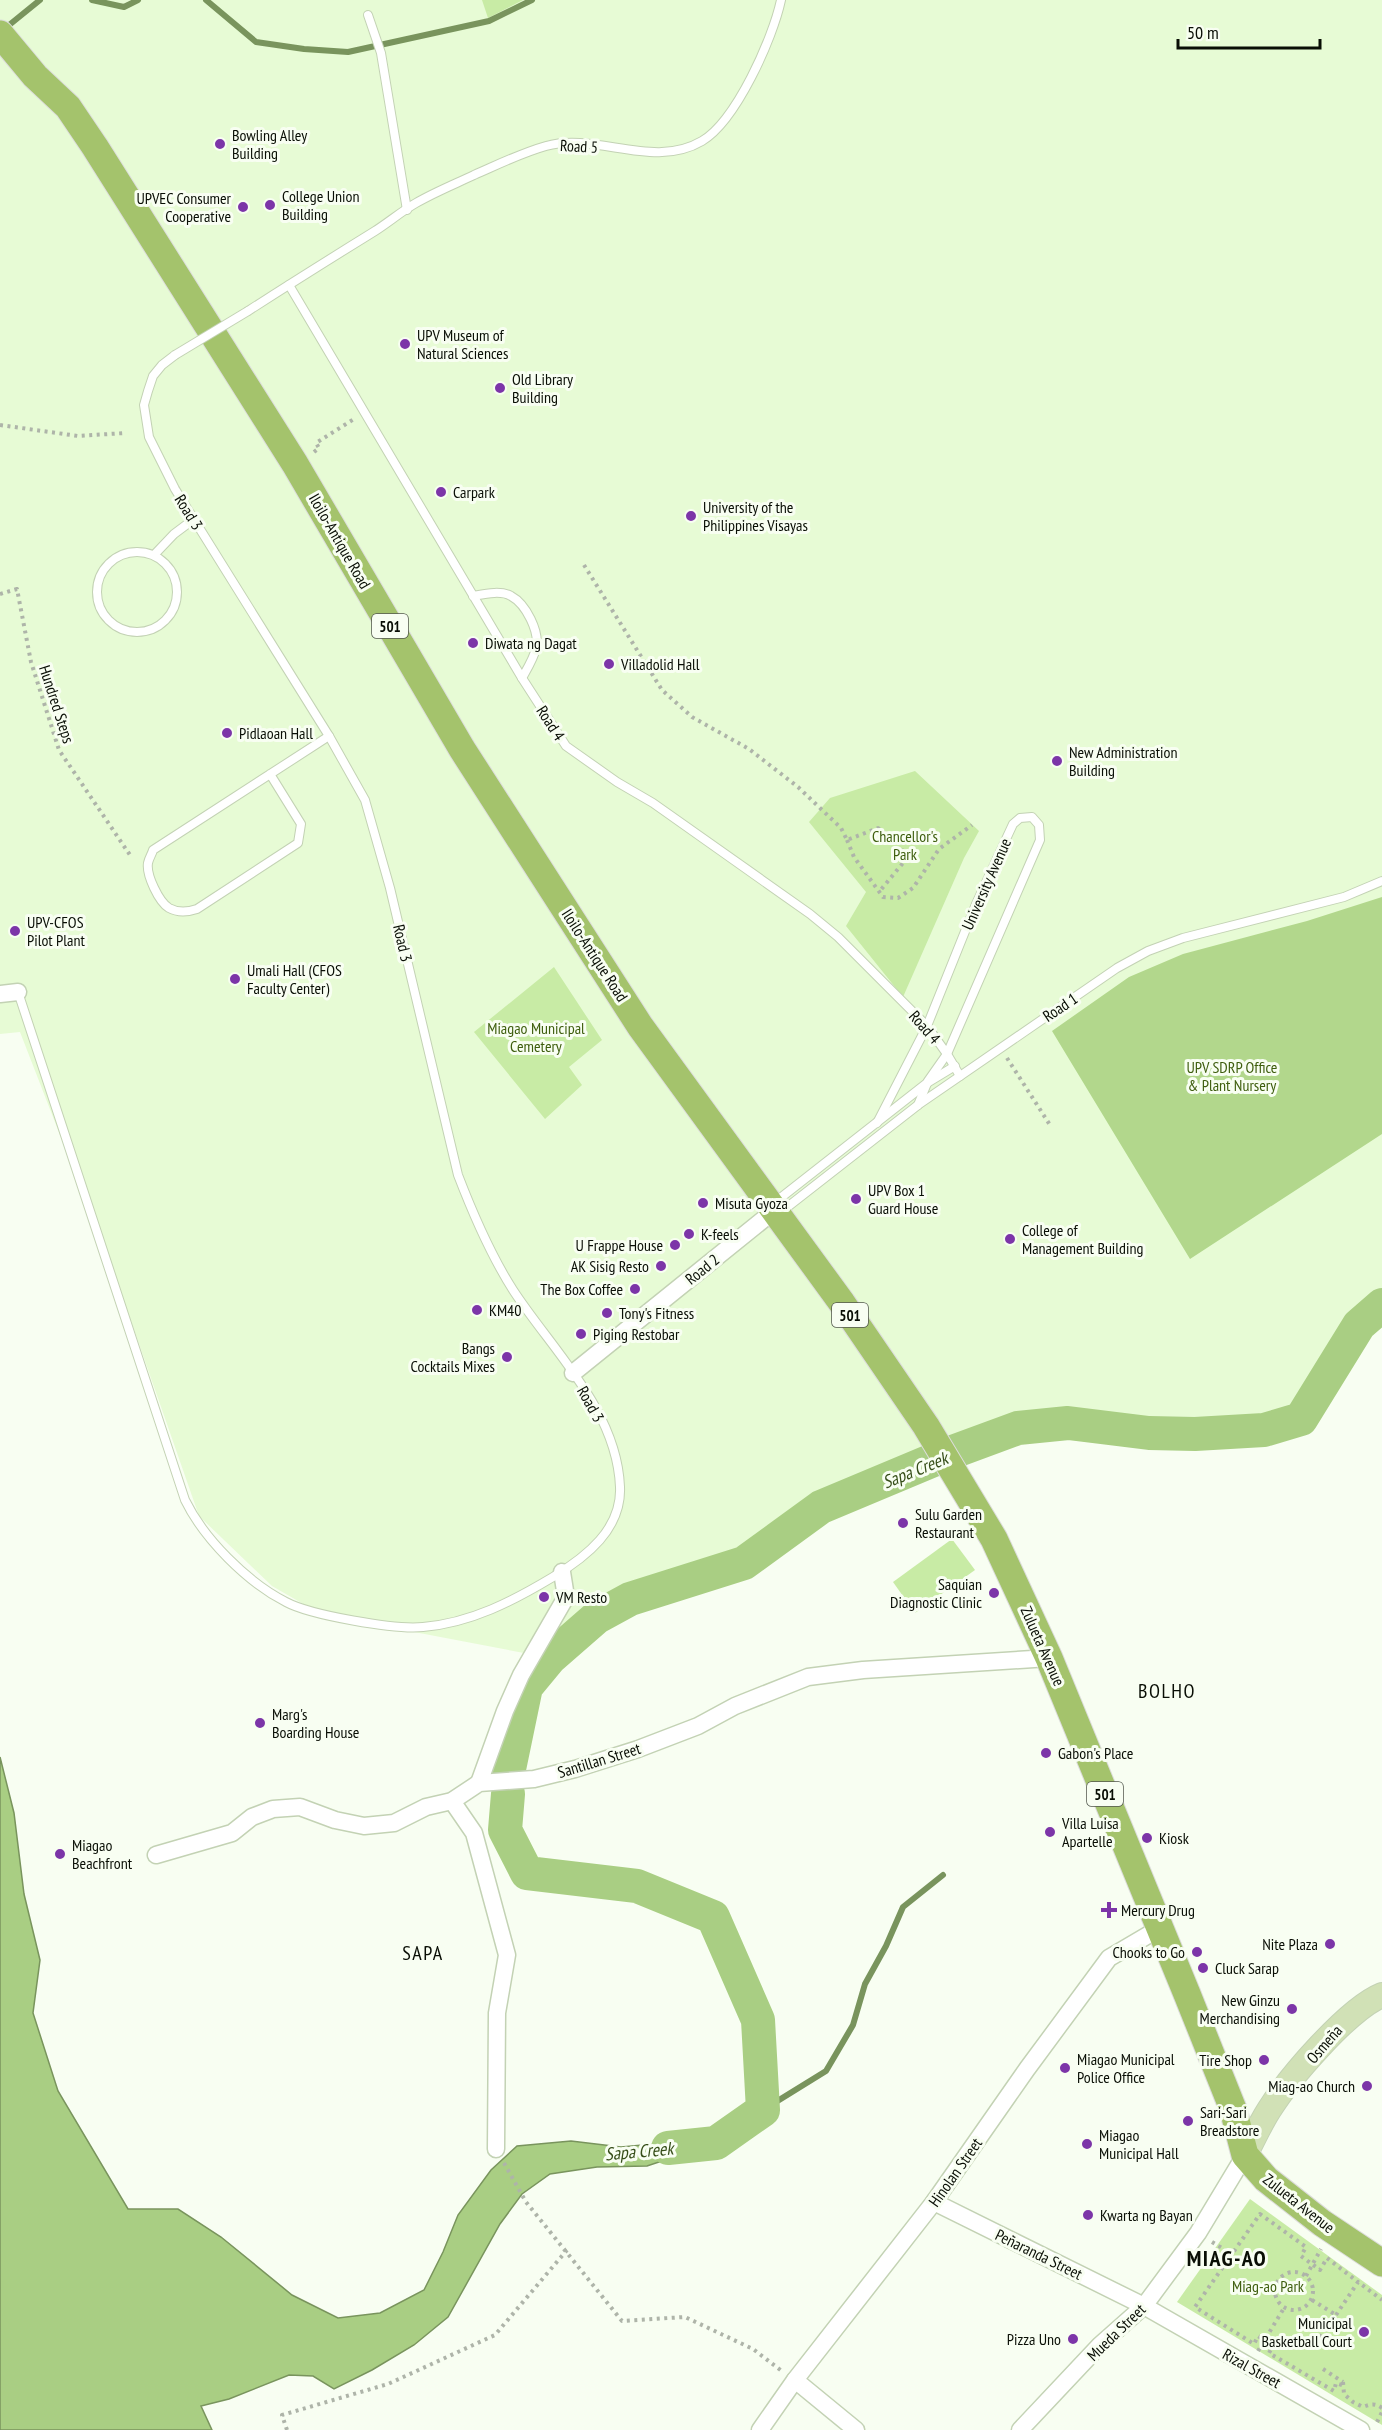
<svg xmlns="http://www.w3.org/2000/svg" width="1382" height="2430" font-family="'PT Sans Narrow',sans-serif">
<rect width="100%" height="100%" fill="#f8fef2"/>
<polygon fill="#e7fbd5" points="0,0 1382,0 1382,1305 1359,1325 1301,1419 1264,1430 1195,1434 1149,1433 1068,1423 1018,1428 985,1439 821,1507 744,1563 630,1599 597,1617 550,1658 372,1624 305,1605 272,1586 199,1516 122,1295 20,1032 0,1034"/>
<g fill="#c8eba5">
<polygon points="482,0 523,0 488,18"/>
<polygon points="915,771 979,831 964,858 903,997 846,926 866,892 809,822 830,798"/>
<polygon points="554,967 602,1040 569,1067 582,1085 545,1119 474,1032"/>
<polygon points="952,1539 975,1570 915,1613 893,1582"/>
<polygon points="1250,2199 1382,2295 1382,2425 1177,2302"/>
</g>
<polygon fill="#b2d78c" points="1382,897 1382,1134 1190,1259 1052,1031 1129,977 1183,954 1307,921"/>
<polygon fill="#a9ce83" stroke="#79945d" stroke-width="1.5" points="0,1757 14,1813 24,1894 40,1960 33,2013 58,2091 128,2209 178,2209 221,2237 292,2295 338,2318 380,2313 424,2290 443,2252 458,2215 491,2170 517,2146 571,2141 621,2147 686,2141 716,2143 647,2166 597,2167 550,2174 522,2194 500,2224 448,2317 414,2345 372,2370 334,2389 313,2376 289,2375 229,2399 201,2406 212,2430 0,2430"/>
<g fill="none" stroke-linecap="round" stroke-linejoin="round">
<g stroke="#79945d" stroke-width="6">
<polyline points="92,0 124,7 138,0"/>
<polyline points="206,0 256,42 304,49 348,52 489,21 532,0"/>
<polyline points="3,30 40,0"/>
<polyline points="763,2110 826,2071 853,2025 865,1984 886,1946 903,1907 943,1875"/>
</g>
<g stroke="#a9ce83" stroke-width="34">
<polyline points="509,1769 526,1687 550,1658 597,1617 630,1599 744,1563 821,1507 950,1453 1018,1428 1068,1423 1149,1433 1195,1434 1264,1430 1301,1419 1359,1325 1382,1305"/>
<polyline points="508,1794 505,1830 527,1873 637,1886 713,1917 758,2020 763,2110 716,2143 668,2148"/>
</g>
<g stroke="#c3d2b4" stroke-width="10">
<g id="lane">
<polyline points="368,15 381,53 407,210"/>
<polyline points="289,285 522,678 566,746 617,782 653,803 810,914 838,937 927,1026 947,1054 960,1076"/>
<path d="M248 311C290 284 333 257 375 231 389 222 402 211 416 203 435 192 455 184 474 175 497 165 521 153 546 146 597 132 653 170 702 141 736 121 773 38 781 0"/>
<circle cx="137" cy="592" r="40"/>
<polyline points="154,555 174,534 194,519"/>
<path d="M473 596C484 594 501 590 511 596 526 604 540 632 536 648 534 658 527 669 522 678"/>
<path d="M270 774 301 824 298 843 197 909C188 912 178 913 169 908 159 902 146 875 148 863 149 858 152 854 153 850L329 736"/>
<path d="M18 992 185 1500C204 1539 247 1582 286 1602 310 1615 395 1630 423 1627 471 1623 513 1601 553 1577 586 1557 622 1529 620 1487 617 1410 552 1350 513 1290 490 1254 473 1214 458 1175L390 888 365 800 329 736 175 489 149 437 144 405 148 391 153 376 162 365 175 355"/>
<polyline points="877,1123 927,1026 976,904 1013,824 1020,818 1032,817 1039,825 1040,840 947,1054 928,1081 918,1105"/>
<polyline points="774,1203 927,1083 955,1066"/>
<polyline points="781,1212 918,1105 1117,968 1148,951 1183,938 1344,897 1382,881"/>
</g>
</g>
<g stroke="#c3d2b4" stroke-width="19">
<g id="street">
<polyline points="0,994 18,992"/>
<polyline points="573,1373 775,1210"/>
<polyline points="479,1783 505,1711 521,1675 566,1597 562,1572"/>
<polyline points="452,1801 474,1833 507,1955 497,2013 496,2149"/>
<polyline points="156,1855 232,1833 252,1817 273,1809 300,1807 335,1820 364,1826 394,1823 426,1807 452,1801 479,1783 534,1779 575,1769 638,1749 698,1726 735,1706 808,1677 863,1670 1049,1658"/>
<polyline points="934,2202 1144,2306 1361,2430"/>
<polyline points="795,2380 856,2430"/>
<polyline points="760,2430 795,2380 934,2202 1027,2069 1109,1958 1160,1928"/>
<polyline points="1020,2430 1100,2345 1144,2306 1198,2233 1245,2155"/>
</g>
</g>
<g stroke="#c3d2b4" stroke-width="26">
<path id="secondary" d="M1245 2155C1253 2140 1260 2124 1269 2110 1289 2078 1348 2009 1382 1995"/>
</g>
<g stroke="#dddddc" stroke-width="29">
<polyline id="primary" points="0,34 35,76 68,107 95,147 295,464 462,749 640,1026 842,1303 926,1426 994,1539 1049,1658 1187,1994 1233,2109 1245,2155 1266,2179 1322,2223 1382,2263"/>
</g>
<g stroke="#aeb4a9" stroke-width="4" stroke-dasharray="3 4.5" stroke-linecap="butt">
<polyline points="0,425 78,436 125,433"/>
<polyline points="314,452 319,448 316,443 354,419"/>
<polyline points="584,565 662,690 692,717 749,749 798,787 841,828 847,840 878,828 888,837 901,839 903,863 879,892"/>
<polyline points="0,594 17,589 31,662 59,750 132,858"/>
<polyline points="847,840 854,857 883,897 898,898 913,888 939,849 972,825"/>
<polyline points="1007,1058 1050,1125"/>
<polyline points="504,2163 526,2202 622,2321 685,2317 753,2349 783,2372"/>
<polyline points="1212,2242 1232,2254"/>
<circle cx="1294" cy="2291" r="19"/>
<polyline points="1306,2276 1321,2249"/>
<polyline points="1312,2300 1336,2315 1315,2344"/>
<polyline points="1336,2315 1358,2282 1382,2300"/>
<polyline points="1258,2351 1284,2308"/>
<polyline points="1323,2369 1343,2382"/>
<path d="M1343 2382 1344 2394 1353 2402 1363 2407C1371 2404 1375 2403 1382 2408"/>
<polyline points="1342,2385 1336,2383 1334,2391 1269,2353 1273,2346 1258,2336 1254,2344 1195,2307 1260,2214 1306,2247 1301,2256 1320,2270 1327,2258 1358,2282"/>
<polyline points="1377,2422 1382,2412"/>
<polyline points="287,2430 282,2415 388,2384 495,2335 567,2250"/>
</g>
<use href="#lane" stroke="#fff" stroke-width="8"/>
<use href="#street" stroke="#fff" stroke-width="16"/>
<use href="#secondary" stroke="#d1e1b6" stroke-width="24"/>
<use href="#primary" stroke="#a4c36c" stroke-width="27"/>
<g stroke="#c3d2b4" stroke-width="10" stroke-linecap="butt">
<polyline id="lane-bridge" points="175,355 248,311"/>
</g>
<use href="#lane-bridge" stroke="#fff" stroke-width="8"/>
</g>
<g fill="#7c35a8" stroke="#f8fef2" stroke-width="2">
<circle cx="220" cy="144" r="6"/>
<circle cx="270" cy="205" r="6"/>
<circle cx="243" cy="207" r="6"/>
<circle cx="405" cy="344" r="6"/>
<circle cx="500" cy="388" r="6"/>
<circle cx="441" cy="492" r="6"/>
<circle cx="691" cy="516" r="6"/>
<circle cx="473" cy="643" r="6"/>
<circle cx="609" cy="664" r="6"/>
<circle cx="227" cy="733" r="6"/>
<circle cx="1057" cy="761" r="6"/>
<circle cx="15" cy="931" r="6"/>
<circle cx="235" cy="979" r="6"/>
<circle cx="856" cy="1199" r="6"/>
<circle cx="703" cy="1203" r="6"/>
<circle cx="689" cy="1234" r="6"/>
<circle cx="1010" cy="1239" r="6"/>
<circle cx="675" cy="1245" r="6"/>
<circle cx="661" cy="1266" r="6"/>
<circle cx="635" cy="1289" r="6"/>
<circle cx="477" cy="1310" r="6"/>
<circle cx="607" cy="1313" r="6"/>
<circle cx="581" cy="1334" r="6"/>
<circle cx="507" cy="1357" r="6"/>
<circle cx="903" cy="1523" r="6"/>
<circle cx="994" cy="1593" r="6"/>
<circle cx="544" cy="1597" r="6"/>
<circle cx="260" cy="1723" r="6"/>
<circle cx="1046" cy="1753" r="6"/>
<circle cx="1050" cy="1832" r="6"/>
<circle cx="1147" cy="1838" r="6"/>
<circle cx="60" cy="1854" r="6"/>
<path d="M1106 1901h6v6h6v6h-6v6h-6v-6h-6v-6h6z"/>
<circle cx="1330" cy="1944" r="6"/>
<circle cx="1197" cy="1952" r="6"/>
<circle cx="1203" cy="1968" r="6"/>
<circle cx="1292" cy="2009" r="6"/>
<circle cx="1264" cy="2060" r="6"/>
<circle cx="1065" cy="2068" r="6"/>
<circle cx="1367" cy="2086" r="6"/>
<circle cx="1188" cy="2121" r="6"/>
<circle cx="1087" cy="2144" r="6"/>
<circle cx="1088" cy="2215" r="6"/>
<circle cx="1364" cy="2332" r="6"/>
<circle cx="1073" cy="2339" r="6"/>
</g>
<g text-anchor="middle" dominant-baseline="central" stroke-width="6" stroke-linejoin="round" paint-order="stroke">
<g fill="#f8fef2" stroke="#51564c" stroke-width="1.5">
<rect x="372" y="614" width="36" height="24" rx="4.5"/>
<rect x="832" y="1303" width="36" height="24" rx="4.5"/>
<rect x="1087" y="1782" width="36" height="24" rx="4.5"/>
</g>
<g font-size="15" font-weight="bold" fill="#090e05">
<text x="390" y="626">501</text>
<text x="850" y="1315">501</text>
<text x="1105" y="1794">501</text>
</g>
<g font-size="16" fill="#090e05" stroke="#f8fef2" text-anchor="start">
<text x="232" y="135">Bowling Alley<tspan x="232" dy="18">Building</tspan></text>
<text x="282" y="196">College Union<tspan x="282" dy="18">Building</tspan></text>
<text x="231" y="198" text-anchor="end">UPVEC Consumer<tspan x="231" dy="18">Cooperative</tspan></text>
<text x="417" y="335">UPV Museum of<tspan x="417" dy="18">Natural Sciences</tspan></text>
<text x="512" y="379">Old Library<tspan x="512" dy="18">Building</tspan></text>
<text x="453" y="492">Carpark</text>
<text x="703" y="507">University of the<tspan x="703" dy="18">Philippines Visayas</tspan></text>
<text x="485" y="643">Diwata ng Dagat</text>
<text x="621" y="664">Villadolid Hall</text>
<text x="239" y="733">Pidlaoan Hall</text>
<text x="1069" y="752">New Administration<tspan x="1069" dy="18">Building</tspan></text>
<text x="27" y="922">UPV-CFOS<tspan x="27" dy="18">Pilot Plant</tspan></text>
<text x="247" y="970">Umali Hall (CFOS<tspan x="247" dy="18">Faculty Center)</tspan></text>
<text x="868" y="1190">UPV Box 1<tspan x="868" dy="18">Guard House</tspan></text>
<text x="715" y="1203">Misuta Gyoza</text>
<text x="1022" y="1230">College of<tspan x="1022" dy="18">Management Building</tspan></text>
<text x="701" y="1234">K-feels</text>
<text x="663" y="1245" text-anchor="end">U Frappe House</text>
<text x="649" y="1266" text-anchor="end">AK Sisig Resto</text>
<text x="623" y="1289" text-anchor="end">The Box Coffee</text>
<text x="489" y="1310">KM40</text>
<text x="619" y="1313">Tony's Fitness</text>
<text x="593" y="1334">Piging Restobar</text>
<text x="495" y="1348" text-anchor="end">Bangs<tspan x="495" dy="18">Cocktails Mixes</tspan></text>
<text x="915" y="1514">Sulu Garden<tspan x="915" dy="18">Restaurant</tspan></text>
<text x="982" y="1584" text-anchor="end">Saquian<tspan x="982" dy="18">Diagnostic Clinic</tspan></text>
<text x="556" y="1597">VM Resto</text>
<text x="272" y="1714">Marg's<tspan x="272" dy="18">Boarding House</tspan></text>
<text x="1058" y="1753">Gabon's Place</text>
<text x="1062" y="1823">Villa Luisa<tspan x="1062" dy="18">Apartelle</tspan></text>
<text x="1159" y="1838">Kiosk</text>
<text x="72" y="1845">Miagao<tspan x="72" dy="18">Beachfront</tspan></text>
<text x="1121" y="1910">Mercury Drug</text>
<text x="1318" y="1944" text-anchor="end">Nite Plaza</text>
<text x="1185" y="1952" text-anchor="end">Chooks to Go</text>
<text x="1215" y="1968">Cluck Sarap</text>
<text x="1280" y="2000" text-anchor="end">New Ginzu<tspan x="1280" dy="18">Merchandising</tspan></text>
<text x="1077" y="2059">Miagao Municipal<tspan x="1077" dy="18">Police Office</tspan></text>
<text x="1252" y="2060" text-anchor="end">Tire Shop</text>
<text x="1355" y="2086" text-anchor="end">Miag-ao Church</text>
<text x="1200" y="2112">Sari-Sari<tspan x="1200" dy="18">Breadstore</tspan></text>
<text x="1099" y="2135">Miagao<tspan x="1099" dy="18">Municipal Hall</tspan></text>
<text x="1100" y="2215">Kwarta ng Bayan</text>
<text x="1352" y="2323" text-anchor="end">Municipal<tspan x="1352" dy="18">Basketball Court</tspan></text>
<text x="1061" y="2339" text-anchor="end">Pizza Uno</text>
</g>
<g font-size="16" fill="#090e05" stroke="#f8fef2">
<text transform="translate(579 146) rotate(3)">Road 5</text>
<text transform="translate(189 512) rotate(58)">Road 3</text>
<text transform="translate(340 541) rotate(60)">Iloilo-Antique Road</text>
<text transform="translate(57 704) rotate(72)">Hundred Steps</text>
<text transform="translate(551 723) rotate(57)">Road 4</text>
<text transform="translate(986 884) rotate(-66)">University Avenue</text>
<text transform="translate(403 943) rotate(77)">Road 3</text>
<text transform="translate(595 955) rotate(57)">Iloilo-Antique Road</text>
<text transform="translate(1060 1007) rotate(-34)">Road 1</text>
<text transform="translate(925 1027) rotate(49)">Road 4</text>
<text transform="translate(702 1269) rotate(-39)">Road 2</text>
<text transform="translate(591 1404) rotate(61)">Road 3</text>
<text transform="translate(1043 1646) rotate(66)">Zulueta Avenue</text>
<text transform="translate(599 1760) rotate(-17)">Santillan Street</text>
<text transform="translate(1324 2044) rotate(-49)">Osmeña</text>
<text transform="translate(955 2172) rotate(-55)">Hinolan Street</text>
<text transform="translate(1299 2203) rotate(38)">Zulueta Avenue</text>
<text transform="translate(1039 2254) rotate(26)">Peñaranda Street</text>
<text transform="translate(1116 2332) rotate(-44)">Mueda Street</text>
<text transform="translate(1252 2368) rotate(29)">Rizal Street</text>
</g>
<g font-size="16" fill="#3e5e0e" stroke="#f8fef2">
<text x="905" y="836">Chancellor's<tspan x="905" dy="18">Park</tspan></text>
<text x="536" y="1028">Miagao Municipal<tspan x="536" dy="18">Cemetery</tspan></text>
<text x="1232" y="1067">UPV SDRP Office<tspan x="1232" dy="18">&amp; Plant Nursery</tspan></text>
<text x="1268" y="2286">Miag-ao Park</text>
</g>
<g font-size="18" font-style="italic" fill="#364e19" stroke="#f8fef2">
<text transform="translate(915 1470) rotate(-22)">Sapa Creek</text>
<text transform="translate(639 2151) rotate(-5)">Sapa Creek</text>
</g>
<g font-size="20" letter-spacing="1.5" fill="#090e05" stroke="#f8fef2">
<text x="1167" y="1691">BOLHO</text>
<text x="423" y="1953">SAPA</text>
</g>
<g font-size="22" font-weight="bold" letter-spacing="1.5" fill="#090e05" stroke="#f8fef2">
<text x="1227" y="2258">MIAG-AO</text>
</g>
</g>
<path d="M1178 39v9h142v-9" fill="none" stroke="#090e05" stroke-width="3"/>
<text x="1187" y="39" font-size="18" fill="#090e05" stroke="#f8fef2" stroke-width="4.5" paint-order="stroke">50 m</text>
</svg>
